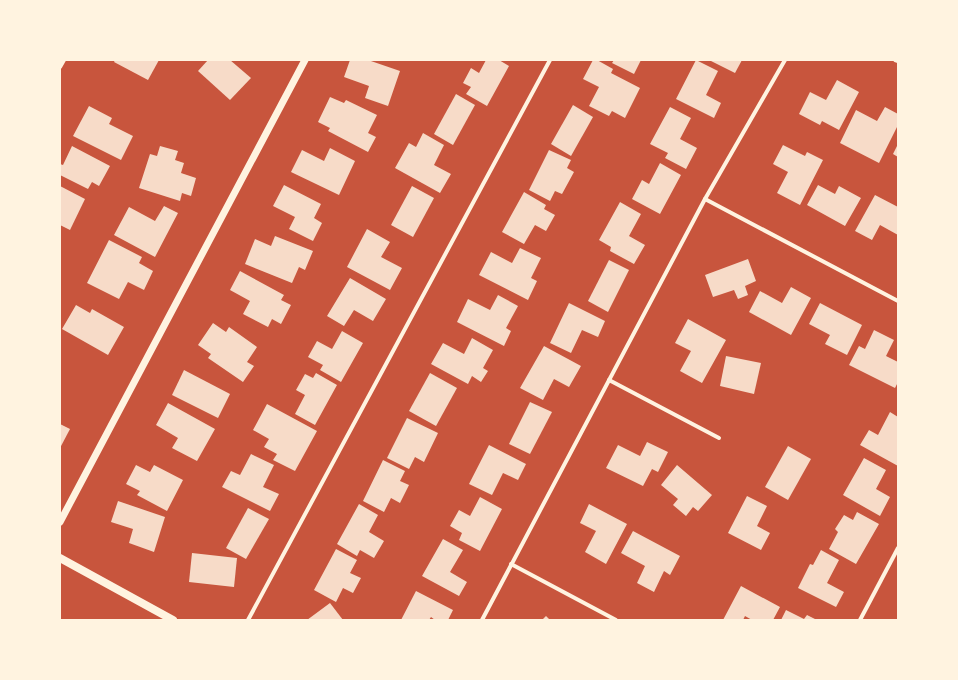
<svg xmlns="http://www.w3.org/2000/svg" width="958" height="680" font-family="'IBM Plex Serif',serif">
<rect width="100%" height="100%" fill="#c8553d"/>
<g fill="#f7dbc8">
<polygon points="115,60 159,60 148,80 114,62"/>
<polygon points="208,60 230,60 251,78 230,100 198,71"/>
<polygon points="350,60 368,60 400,71 388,106 365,98 369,86 344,77"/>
<polygon points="486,60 499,60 509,66 487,106 466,94 471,87 463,83 471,68 479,73"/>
<polygon points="593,60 597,60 613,69 611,73 640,88 625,118 612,111 609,116 589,106 599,87 583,79"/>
<polygon points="614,60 641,60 634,74 612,63"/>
<polygon points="696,60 718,71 706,95 721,103 714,118 676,99"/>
<polygon points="709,60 742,60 735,73"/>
<polygon points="837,80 859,92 839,130 822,121 820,125 799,114 810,92 826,100"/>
<polygon points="456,94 475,105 453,145 434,134"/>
<polygon points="330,97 344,103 346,100 377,115 368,133 376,137 368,152 328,131 330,128 318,122"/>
<polygon points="573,105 593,117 571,156 551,144"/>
<polygon points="89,106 112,118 109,124 133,136 121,160 73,136"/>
<polygon points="670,107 691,118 680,139 697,148 686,169 665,158 668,153 650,144"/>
<polygon points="885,107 898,114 898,125 879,163 840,143 856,110 877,121"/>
<polygon points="423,133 444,145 434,165 451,174 440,193 395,168 409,143 416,147"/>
<polygon points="898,144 898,157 893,154"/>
<polygon points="783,145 805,156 807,152 823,160 800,205 777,193 788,172 773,164"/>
<polygon points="72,146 110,166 99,186 92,182 88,189 60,175 60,164 63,165"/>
<polygon points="160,146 178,151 175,160 184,163 181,173 196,178 191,196 182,193 180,201 139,188 150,154 157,156"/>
<polygon points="330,148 355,161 339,195 291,172 302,150 324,161"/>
<polygon points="549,150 571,160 567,168 574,172 562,194 555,191 550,201 529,190"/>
<polygon points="660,163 681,175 660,214 632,199 642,180 649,184"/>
<polygon points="284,185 321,204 314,218 322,223 313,241 289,229 295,217 273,206"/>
<polygon points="818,185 835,194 839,186 861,198 845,226 807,205"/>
<polygon points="60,186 85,199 70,230 60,225"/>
<polygon points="412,186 434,198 413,237 391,225"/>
<polygon points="524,192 546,205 544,209 555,215 546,231 535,225 524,244 502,232"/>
<polygon points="875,195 898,207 898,235 880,225 872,240 855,231"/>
<polygon points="620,202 641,214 629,236 645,245 634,264 610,251 611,247 599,240"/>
<polygon points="164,206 178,213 155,257 114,235 129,207 155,221"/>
<polygon points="367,229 390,242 381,257 402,268 390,290 347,267"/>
<polygon points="275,236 313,251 305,270 299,267 292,283 245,264 255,239 271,246"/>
<polygon points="109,240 142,257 139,263 153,271 144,290 128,282 119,299 87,283"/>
<polygon points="520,248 541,258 531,278 537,281 528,300 479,275 491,252 512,263"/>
<polygon points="748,259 756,281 745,286 748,295 738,299 734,290 713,297 705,275"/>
<polygon points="609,260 629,270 608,312 588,301"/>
<polygon points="240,271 284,295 281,300 291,305 281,324 272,319 268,327 243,314 250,301 230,290"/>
<polygon points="350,278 386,299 373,321 354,310 344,326 327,316"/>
<polygon points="791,287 811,298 791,335 749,312 760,291 782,303"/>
<polygon points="498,295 518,306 506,328 511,331 504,346 457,322 468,299 490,310"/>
<polygon points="569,303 605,321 598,337 582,330 571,353 550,343"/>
<polygon points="820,303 862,325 847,355 825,344 830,335 809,324"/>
<polygon points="76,305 90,313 92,309 124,327 108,355 62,329"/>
<polygon points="688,319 726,340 702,383 680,371 691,351 675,343"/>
<polygon points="213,323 226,332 229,327 257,347 247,362 254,366 243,382 208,358 211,354 198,345"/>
<polygon points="874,330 894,340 886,356 898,362 898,382 895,388 849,365 859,346 865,349"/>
<polygon points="342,331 363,343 341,382 320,370 323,365 308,357 317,341 332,349"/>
<polygon points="472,338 493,350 483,368 488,371 481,382 472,376 468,384 431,364 443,343 464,354"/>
<polygon points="544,346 581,366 569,387 554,379 543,400 520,388"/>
<polygon points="726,356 761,363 754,394 720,386"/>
<polygon points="184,370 230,394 218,418 172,395"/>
<polygon points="316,373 337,385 315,425 295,414 305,395 296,390 305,374 313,378"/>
<polygon points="430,373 457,388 436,426 409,411"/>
<polygon points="530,402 552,412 530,454 509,444"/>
<polygon points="168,403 215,429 197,461 172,448 178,438 156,425"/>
<polygon points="267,404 317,431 295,471 273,460 277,454 264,447 269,439 253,430"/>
<polygon points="890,412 898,417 898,466 860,445 869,430 878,435"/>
<polygon points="407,418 438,433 424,462 415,457 409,469 387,458"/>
<polygon points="60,424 70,429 60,448"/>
<polygon points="647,442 668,452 658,472 652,469 643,486 606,468 618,445 640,456"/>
<polygon points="489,445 526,464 518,480 503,473 492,495 469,484"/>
<polygon points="788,446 811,459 788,500 765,487"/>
<polygon points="251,454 274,465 263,487 279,494 270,511 222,487 231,471 240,475"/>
<polygon points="864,458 886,470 876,489 890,497 880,516 843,495"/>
<polygon points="383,460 405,471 400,481 409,485 400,503 391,498 384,512 363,501"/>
<polygon points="136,465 150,472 154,465 183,480 167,511 137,495 140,491 126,484"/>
<polygon points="677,465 712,495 698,511 693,507 686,516 673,505 678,499 661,485"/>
<polygon points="747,496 767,506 757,526 770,533 761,550 728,533"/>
<polygon points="480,497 502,509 480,551 459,540 462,533 450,526 459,510 470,516"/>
<polygon points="118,501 165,517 154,552 129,543 133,529 111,522"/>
<polygon points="359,504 378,515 369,532 384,541 374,558 360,550 357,556 337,544"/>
<polygon points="589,504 627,524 606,564 585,552 596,531 580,523"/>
<polygon points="248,508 269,519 246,559 226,548"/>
<polygon points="857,512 879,524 856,564 829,549 838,532 835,529 844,515 853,520"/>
<polygon points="633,531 680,556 670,575 664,571 654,592 637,583 645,566 621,553"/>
<polygon points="443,539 463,550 450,572 467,582 459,596 422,576"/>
<polygon points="336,549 357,560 350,573 361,578 353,593 343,588 336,602 314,590"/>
<polygon points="821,550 839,560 827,583 844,592 836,607 798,588 810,564 813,565"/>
<polygon points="192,553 237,558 234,587 189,582"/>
<polygon points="741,586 780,607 773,620 752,620 745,616 743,620 723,620"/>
<polygon points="416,591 453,610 448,620 435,620 431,617 429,620 401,620"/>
<polygon points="330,603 343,620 307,620"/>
<polygon points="786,610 804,619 807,615 817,620 781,620"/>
<polygon points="546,616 550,620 542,620"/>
</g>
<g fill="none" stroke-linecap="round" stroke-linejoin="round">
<g stroke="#fff3e0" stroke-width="4">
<polyline points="895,60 898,61"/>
<polyline points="60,67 64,60"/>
<polyline points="705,199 898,301"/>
<polyline points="609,380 719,438"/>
<polyline points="511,564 616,620"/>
<polyline points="248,620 550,60"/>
<polyline points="482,620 705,199 785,60"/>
<polyline points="860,620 898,548"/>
</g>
<polyline stroke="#fff3e0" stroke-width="7" points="60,522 305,60"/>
<polyline stroke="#fff3e0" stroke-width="8" points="60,558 173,620"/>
</g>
<rect width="958" height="680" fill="none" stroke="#fff3e0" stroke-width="122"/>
</svg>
